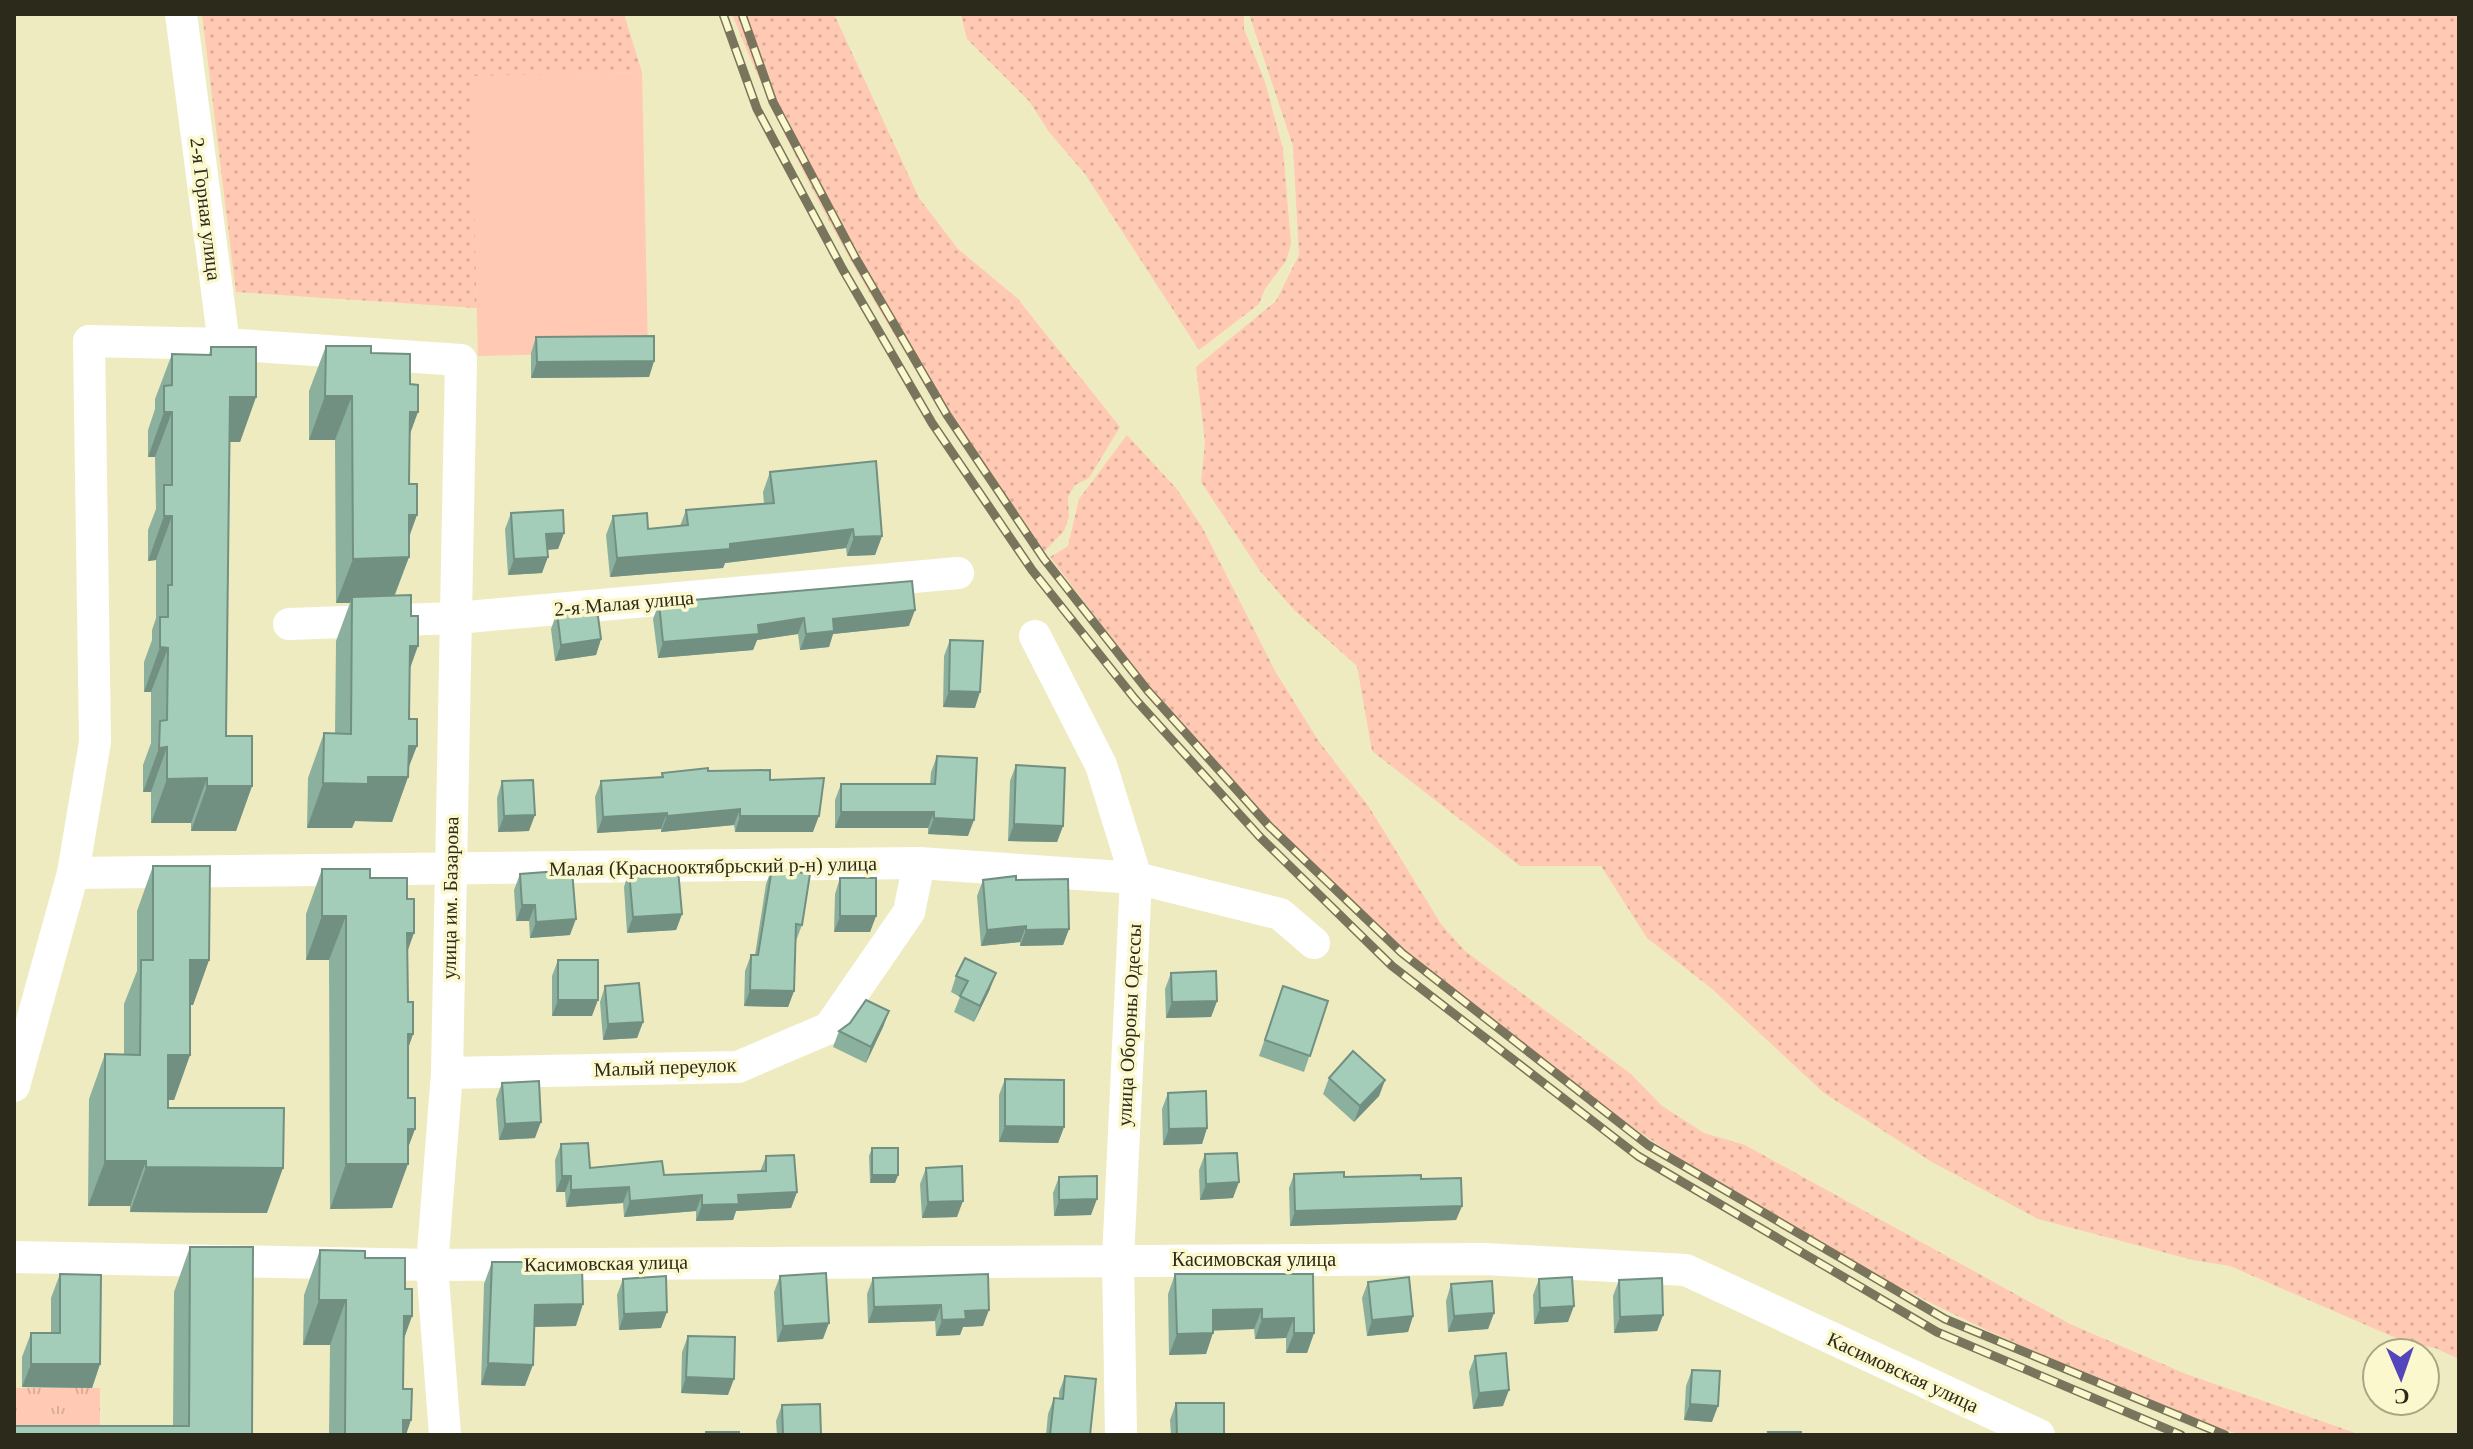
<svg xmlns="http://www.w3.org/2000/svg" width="2473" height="1449" font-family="'Times New Roman',serif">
<defs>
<pattern id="grass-dots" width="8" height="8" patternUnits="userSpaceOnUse" patternTransform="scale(2)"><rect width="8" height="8" fill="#ffc9b3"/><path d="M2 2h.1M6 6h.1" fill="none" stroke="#dbad99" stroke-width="1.8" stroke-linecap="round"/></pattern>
<pattern id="park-tufts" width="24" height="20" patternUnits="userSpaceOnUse" patternTransform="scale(2)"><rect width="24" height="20" fill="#ffc9b3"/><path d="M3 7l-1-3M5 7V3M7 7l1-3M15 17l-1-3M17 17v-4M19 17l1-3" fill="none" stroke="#dbad99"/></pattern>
</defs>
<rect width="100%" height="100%" fill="#efebc1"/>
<g fill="url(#grass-dots)">
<polygon points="202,14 624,14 642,72 472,77 477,308 236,292"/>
<path d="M732 14H834L919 198 958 249 1017 298 1120 427 1089 478 1075 485 1068 497 1069 517 1064 531 1043 553C919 388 809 206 732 14Z"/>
<polygon points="961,14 1244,14 1244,29 1265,82 1283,149 1291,244 1286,261 1265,289 1259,304 1199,350 1085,174 1049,132 1029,101 967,39"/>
<polygon points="1249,14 2459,14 2459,1359 2435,1348 2405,1342 2230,1266 2193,1260 2038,1219 1932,1162 1824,1093 1711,988 1647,938 1601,866 1520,866 1372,751 1357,666 1294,610 1260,571 1201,482 1205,442 1196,367 1276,301 1299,255 1293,146"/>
<path d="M1127 435 1176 488 1202 527 1275 671 1318 740 1369 807 1441 924 1465 951 1631 1074 1662 1106 1704 1133 1745 1145 2070 1324 2186 1374 2361 1435C2324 1435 2284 1439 2247 1435 2210 1431 2140 1395 2102 1380 1817 1265 1556 1095 1331 885 1226 787 1137 672 1050 557L1068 546 1079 499Z"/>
</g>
<rect fill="url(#park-tufts)" x="14" y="1388" width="86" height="47"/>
<polygon fill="#ffc9b3" points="642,72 648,352 478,356 471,76"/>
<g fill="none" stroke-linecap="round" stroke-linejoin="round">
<g stroke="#fff" stroke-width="32">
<polyline points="181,14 224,344 461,360 447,1073 432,1265 445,1435"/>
<polyline points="289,624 456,618 958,573"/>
<polyline points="1035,636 1101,765 1136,878 1118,1259 1121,1435"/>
<polyline points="73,873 919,863 1136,878 1280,914 1314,943"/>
<polyline points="447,1073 738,1067 829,1028 909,912 919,863"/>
<polyline points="14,1086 73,873 95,742 89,341 224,344"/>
<polyline points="14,1257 432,1265 1485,1259 1686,1270 2039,1435"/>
</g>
<g stroke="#78755c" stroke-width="9">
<g id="rail">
<polyline points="723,14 757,109 842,268 932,423 1032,570 1135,699 1260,837 1392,966 1638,1156 1937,1332 2181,1435"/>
<polyline points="742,14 773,102 855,257 947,415 1044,559 1148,691 1269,826 1402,953 1648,1145 1945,1319 2225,1435"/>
</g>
</g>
<use href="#rail" stroke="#fcf8ce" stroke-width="6" stroke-dasharray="18" stroke-linecap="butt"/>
</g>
<g fill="#8cb09e">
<polygon points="536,337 654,361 649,377 531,378 531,353"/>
<polygon points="326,346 371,353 410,434 409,557 395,595 410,669 408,777 392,822 355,821 352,828 307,828 308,778 324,733 335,733 336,641 350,603 336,603 335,440 309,440 309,391"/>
<polygon points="211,347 256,397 240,442 230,442 226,736 252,786 236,831 191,831 191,823 151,823 151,792 143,792 143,765 151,743 151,692 144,692 144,662 152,640 152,630 156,618 156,560 148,561 148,530 156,509 155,457 148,457 148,430 155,409 155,399 172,354 209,355"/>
<polygon points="770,472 882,536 875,555 847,556 846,548 725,563 723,568 610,577 606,535 613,516 648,529 680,526 686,510 764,504 763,492"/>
<polygon points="511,513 564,533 558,549 547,550 542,573 508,575 505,529"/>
<polygon points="659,603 909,626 833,634 829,647 800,650 798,634 757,640 753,650 658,658 653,619"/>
<polygon points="557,612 601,639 596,655 555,661 551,629"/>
<polygon points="950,640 975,708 943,707 944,656"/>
<polygon points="937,756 968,836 928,834 928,828 835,828 835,800 841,784 930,784 931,772"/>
<polygon points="1016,765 1063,826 1057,842 1008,841 1010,781"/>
<polygon points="708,771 770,780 813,832 735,832 734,825 661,832 661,829 597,833 595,797 601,781 661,777 662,773"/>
<polygon points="502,781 529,831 498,832 497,798"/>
<polygon points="153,866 209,960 193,1005 190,1005 190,1055 174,1100 168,1100 168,1108 267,1213 130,1212 130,1206 88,1206 89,1099 105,1054 124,1054 124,1004 137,971 137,911"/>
<polygon points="772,868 802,925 796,941 794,991 788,1007 744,1006 745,971 751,955 755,955 766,884"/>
<polygon points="322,869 370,878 407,951 408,1002 413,1034 408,1049 408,1098 415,1129 408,1147 392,1208 330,1209 329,960 306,960 306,914"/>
<polygon points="629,871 682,914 676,930 627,933 624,887"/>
<polygon points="520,874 570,935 530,938 529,921 516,921 514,890"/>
<polygon points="840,878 876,916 870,932 834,932 835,894"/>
<polygon points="983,880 1016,880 1069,929 1063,945 1020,946 1020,942 981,946 977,896"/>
<polygon points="558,960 592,1016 552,1016 552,976"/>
<polygon points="1171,973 1217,1001 1211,1017 1166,1018 1165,989"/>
<polygon points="956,976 990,989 974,1022 954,1012 960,997 951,992"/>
<polygon points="605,986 643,1022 637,1038 603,1040 600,1002"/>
<polygon points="1283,986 1328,1001 1304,1072 1259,1056"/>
<polygon points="889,1011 883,1027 866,1063 833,1047 839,1031"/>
<polygon points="1329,1078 1385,1080 1379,1096 1354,1122 1323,1094"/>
<polygon points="1005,1079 1064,1127 1058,1143 999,1142 999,1095"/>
<polygon points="502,1083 535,1138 499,1140 496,1099"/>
<polygon points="1168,1093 1207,1128 1202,1144 1163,1145 1162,1109"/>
<polygon points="561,1144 590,1168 664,1175 760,1172 766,1156 797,1192 791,1208 736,1211 733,1220 696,1221 696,1211 624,1217 623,1203 566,1207 565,1192 556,1192 555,1160"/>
<polygon points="872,1148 898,1175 895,1183 870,1183 869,1156"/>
<polygon points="1205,1154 1233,1198 1200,1200 1199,1170"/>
<polygon points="926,1168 957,1217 922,1218 920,1184"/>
<polygon points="1294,1174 1344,1177 1421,1179 1462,1206 1456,1220 1290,1226 1289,1188"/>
<polygon points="1059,1177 1091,1215 1054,1216 1053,1193"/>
<polygon points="190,1247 252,1435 173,1426 174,1292"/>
<polygon points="320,1250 365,1258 405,1289 412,1316 404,1338 403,1389 406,1435 329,1435 330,1345 303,1345 304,1295"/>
<polygon points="492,1262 524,1269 576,1326 535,1327 525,1386 481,1385 484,1284"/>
<polygon points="60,1274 100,1364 92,1388 22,1387 22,1357 31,1333 51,1333 51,1298"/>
<polygon points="988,1274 983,1326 963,1327 960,1335 936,1336 935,1321 868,1323 867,1294 873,1278"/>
<polygon points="1175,1274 1313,1274 1314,1333 1307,1353 1286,1353 1286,1338 1255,1339 1254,1329 1213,1330 1206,1354 1169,1355 1168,1294"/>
<polygon points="780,1276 823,1339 777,1342 774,1292"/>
<polygon points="623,1279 661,1328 619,1330 617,1295"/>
<polygon points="1539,1279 1568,1322 1534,1324 1533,1295"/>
<polygon points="1619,1280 1663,1315 1657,1331 1614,1333 1613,1296"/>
<polygon points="1368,1282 1413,1316 1408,1332 1367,1336 1362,1298"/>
<polygon points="1451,1284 1494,1313 1488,1329 1448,1332 1446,1301"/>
<polygon points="688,1336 728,1395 681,1393 682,1352"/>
<polygon points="1475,1356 1503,1406 1473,1409 1469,1372"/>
<polygon points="1692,1370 1712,1422 1684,1420 1686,1386"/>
<polygon points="1065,1376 1090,1435 1046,1435 1048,1414 1054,1398 1059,1398 1059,1392"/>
<polygon points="1176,1403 1224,1435 1171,1435 1170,1420"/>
<polygon points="782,1405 821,1435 777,1435 776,1421"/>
</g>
<g fill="#729081">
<polygon points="654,361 649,377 531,378 537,362"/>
<polygon points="325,396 352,396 335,440 309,440"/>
<polygon points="230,397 256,397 240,442 214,442"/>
<polygon points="164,412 172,412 155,457 148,457"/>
<polygon points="410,412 418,412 402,456"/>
<polygon points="409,515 417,515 402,557 409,557 392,601 352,597 350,603 336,603 353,559"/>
<polygon points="164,516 172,516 156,560 148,561"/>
<polygon points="853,529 846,548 725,563 723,568 610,577 617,558"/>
<polygon points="564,533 558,549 540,550 546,534"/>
<polygon points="882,536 875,555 847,556 854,537"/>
<polygon points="548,557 542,573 508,575 514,559"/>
<polygon points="915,610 909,626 833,634 829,647 800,650 806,634 833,619"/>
<polygon points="804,618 798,634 757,640 753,650 658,658 663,642 758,625"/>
<polygon points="601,639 596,655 555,661 561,645"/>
<polygon points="410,646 418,646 402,691"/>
<polygon points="160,647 168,648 151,692 144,692"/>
<polygon points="949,691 980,692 975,708 943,707"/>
<polygon points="409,746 417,746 405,777 408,777 392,822 355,821 352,828 307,828 323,783 368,777"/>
<polygon points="167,747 151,792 143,792 159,748"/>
<polygon points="207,778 191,823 151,823 167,779"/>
<polygon points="207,786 252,786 236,831 191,831"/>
<polygon points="740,809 734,825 661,832 667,816"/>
<polygon points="841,812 934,812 928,828 835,828"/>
<polygon points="667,813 661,829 597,833 603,817"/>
<polygon points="535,815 529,831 498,832 504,816"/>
<polygon points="740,816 819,816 813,832 735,832"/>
<polygon points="934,818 974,820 968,836 928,834"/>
<polygon points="1014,824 1063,826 1057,842 1008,841"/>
<polygon points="522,905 535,905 529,921 516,921"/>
<polygon points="682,914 676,930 627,933 633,917"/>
<polygon points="322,916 346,916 329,960 306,960"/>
<polygon points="840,916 876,916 870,932 834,932"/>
<polygon points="576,919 570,935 530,938 536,922"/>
<polygon points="1026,926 1020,942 981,946 987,930"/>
<polygon points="1069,929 1063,945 1020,946 1026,930"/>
<polygon points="407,933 414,933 398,978"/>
<polygon points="190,960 209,960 193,1005 174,1005"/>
<polygon points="996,973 990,989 974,1022 980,1006"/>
<polygon points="750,990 794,991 788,1007 744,1006"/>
<polygon points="558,1000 598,1000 592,1016 552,1016"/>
<polygon points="1217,1001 1211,1017 1166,1018 1172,1002"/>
<polygon points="889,1011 883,1027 866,1063 871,1047"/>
<polygon points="643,1022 637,1038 603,1040 608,1024"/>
<polygon points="408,1034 413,1034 397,1079"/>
<polygon points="168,1055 190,1055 174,1100 152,1100"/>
<polygon points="1385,1080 1379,1096 1354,1122 1360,1106"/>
<polygon points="541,1122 535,1138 499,1140 505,1124"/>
<polygon points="1005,1126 1064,1127 1058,1143 999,1142"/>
<polygon points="1207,1128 1202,1144 1163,1145 1169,1129"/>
<polygon points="408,1129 415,1129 402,1164 408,1164 392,1208 330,1209 346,1164"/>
<polygon points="105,1161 146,1161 130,1206 88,1206"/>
<polygon points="146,1167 283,1168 267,1213 130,1212"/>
<polygon points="872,1175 898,1175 895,1183 870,1183"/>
<polygon points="562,1176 571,1176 565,1192 556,1192"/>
<polygon points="1239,1182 1233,1198 1200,1200 1206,1184"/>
<polygon points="629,1187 623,1203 566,1207 571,1190"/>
<polygon points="797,1192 791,1208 736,1211 733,1220 696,1221 702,1205 738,1195"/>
<polygon points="702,1195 696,1211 624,1217 630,1201"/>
<polygon points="1097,1199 1091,1215 1054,1216 1059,1200"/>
<polygon points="963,1201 957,1217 922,1218 928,1202"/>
<polygon points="1462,1206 1456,1220 1290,1226 1295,1211"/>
<polygon points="319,1300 346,1300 330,1345 303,1345"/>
<polygon points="583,1304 576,1326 528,1327 535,1305"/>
<polygon points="941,1305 935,1321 868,1323 874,1307"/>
<polygon points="1574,1306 1568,1322 1534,1324 1540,1308"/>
<polygon points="1262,1309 1254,1329 1205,1331 1213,1310"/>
<polygon points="989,1310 983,1326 963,1327 960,1335 936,1336 942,1320 965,1311"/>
<polygon points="667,1312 661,1328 619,1330 624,1314"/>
<polygon points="1494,1313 1488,1329 1448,1332 1454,1316"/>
<polygon points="1663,1315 1657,1331 1614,1333 1620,1317"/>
<polygon points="404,1316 412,1316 396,1361"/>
<polygon points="1413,1316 1408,1332 1367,1336 1372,1320"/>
<polygon points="1294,1318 1286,1338 1255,1339 1262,1319"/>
<polygon points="829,1323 823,1339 777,1342 783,1326"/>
<polygon points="1213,1333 1206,1354 1169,1355 1177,1334"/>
<polygon points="1294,1333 1314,1333 1307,1353 1286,1353"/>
<polygon points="488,1363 533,1365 525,1386 481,1385"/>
<polygon points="31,1364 100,1364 92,1388 22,1387"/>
<polygon points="686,1377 734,1379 728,1395 681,1393"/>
<polygon points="1509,1390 1503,1406 1473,1409 1479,1393"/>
<polygon points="1690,1404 1718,1406 1712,1422 1684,1420"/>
<polygon points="403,1420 411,1420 406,1435 398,1435"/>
</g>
<g fill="#a3cdb8" stroke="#729081" stroke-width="2">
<polygon points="654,336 654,361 537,362 536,337"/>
<polygon points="326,346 371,346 371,353 410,354 410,384 418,385 418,412 410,412 409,484 417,484 417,515 409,515 409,557 353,559 352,396 325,396"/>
<polygon points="211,347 256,347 256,397 230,397 226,736 252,736 252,786 207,786 207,778 167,779 167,747 159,748 160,721 167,720 168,648 160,647 160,617 168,617 168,585 172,585 172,516 164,516 164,485 172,485 172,412 164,412 164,386 172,385 172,354 211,355"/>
<polygon points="876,461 882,536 854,537 853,529 730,544 730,549 617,558 613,516 647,513 648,529 688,525 686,510 774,503 770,472"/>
<polygon points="563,510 564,533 546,534 548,557 514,559 511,513"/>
<polygon points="912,581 915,610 833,619 834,631 806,634 804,618 758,625 759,634 663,642 659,603"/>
<polygon points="411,595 411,616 418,616 418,646 410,646 409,719 417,719 417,746 409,746 408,777 368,777 368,784 323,783 324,733 351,734 352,597"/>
<polygon points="597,609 601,639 561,645 557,612"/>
<polygon points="950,640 983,641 980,692 949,691"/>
<polygon points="937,756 977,758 974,820 934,818 934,812 841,812 841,784 935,784"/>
<polygon points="1016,765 1065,768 1063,826 1014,824"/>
<polygon points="708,768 708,771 770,770 770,780 824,778 819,816 740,816 740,809 667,816 667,813 603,817 601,781 663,777 662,773"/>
<polygon points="533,780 535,815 504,816 502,781"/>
<polygon points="153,866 210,866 209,960 190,960 190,1055 168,1055 168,1108 284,1108 283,1168 146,1167 146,1161 105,1161 105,1054 140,1055 141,960 153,960"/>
<polygon points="772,868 810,874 802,925 796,924 794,991 750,990 751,955 758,955"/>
<polygon points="322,869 370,869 370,878 407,878 407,899 414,899 414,933 407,933 408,1002 413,1002 413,1034 408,1034 408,1098 415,1098 415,1129 408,1129 408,1164 346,1164 346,916 322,916"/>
<polygon points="678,869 682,914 633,917 629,871"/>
<polygon points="572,870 576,919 536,922 535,905 522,905 520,874"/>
<polygon points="1016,876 1016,880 1068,879 1069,929 1026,930 1026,926 987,930 983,880"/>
<rect x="840" y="878" width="36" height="38"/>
<polygon points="965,958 996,973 980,1006 960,996 968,981 956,976"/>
<rect x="558" y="960" width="40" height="40"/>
<polygon points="1216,971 1217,1001 1172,1002 1171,973"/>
<polygon points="639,983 643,1022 608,1024 605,986"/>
<polygon points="1283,986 1328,1001 1310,1056 1265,1040"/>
<polygon points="866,1000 889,1011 871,1047 839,1031 850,1023"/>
<polygon points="1353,1051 1385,1080 1360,1106 1329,1078"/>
<polygon points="1005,1079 1064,1080 1064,1127 1005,1126"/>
<polygon points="539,1081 541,1122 505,1124 502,1083"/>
<polygon points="1206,1091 1207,1128 1169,1129 1168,1093"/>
<polygon points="588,1143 590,1168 662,1161 664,1175 766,1171 766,1156 794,1155 797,1192 738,1195 739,1204 702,1205 702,1195 630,1201 629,1187 571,1190 571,1176 562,1176 561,1144"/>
<rect x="872" y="1148" width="26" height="27"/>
<polygon points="1237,1153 1239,1182 1206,1184 1205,1154"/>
<polygon points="962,1166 963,1201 928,1202 926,1168"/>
<polygon points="1344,1172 1344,1177 1421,1175 1421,1179 1461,1178 1462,1206 1295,1211 1294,1174"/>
<polygon points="1097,1176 1097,1199 1059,1200 1059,1177"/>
<polygon points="190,1247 253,1247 252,1435 14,1435 14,1426 189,1426"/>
<polygon points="320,1250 365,1251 365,1258 405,1258 405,1289 412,1289 412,1316 404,1316 403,1389 412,1389 411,1420 403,1420 403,1435 345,1435 346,1300 319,1300"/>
<polygon points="492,1262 524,1262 524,1269 582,1267 583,1304 535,1305 533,1365 488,1363"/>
<polygon points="826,1273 829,1323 783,1326 780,1276"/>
<polygon points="60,1274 101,1275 100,1364 31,1364 31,1333 60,1333"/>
<polygon points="988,1274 989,1310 965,1311 966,1319 942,1320 941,1305 874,1307 873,1278"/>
<polygon points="1175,1274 1313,1274 1314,1333 1294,1333 1294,1318 1262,1319 1262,1309 1213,1310 1213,1333 1177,1334"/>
<polygon points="666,1276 667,1312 624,1314 623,1279"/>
<polygon points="1409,1277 1413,1316 1372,1320 1368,1282"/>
<polygon points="1572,1277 1574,1306 1540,1308 1539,1279"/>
<polygon points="1662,1278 1663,1315 1620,1317 1619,1280"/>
<polygon points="1492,1281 1494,1313 1454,1316 1451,1284"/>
<polygon points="688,1336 735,1337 734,1379 686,1377"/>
<polygon points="1506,1353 1509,1390 1479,1393 1475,1356"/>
<polygon points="1692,1370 1720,1371 1718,1406 1690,1404"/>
<polygon points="1065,1376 1096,1379 1090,1435 1050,1435 1054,1398 1063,1399"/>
<polygon points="1176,1403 1224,1403 1224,1435 1177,1435"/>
<polygon points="820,1404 821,1435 783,1435 782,1405"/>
<rect x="706" y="1432" width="33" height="3"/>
<polygon points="1768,1432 1801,1432 1801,1435 1769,1435"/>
<rect x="940" y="1434" width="23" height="1"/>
</g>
<g text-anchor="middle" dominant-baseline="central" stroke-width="7" stroke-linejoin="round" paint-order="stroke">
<g font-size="20" fill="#2c2a1b" stroke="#fcf8ce">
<text transform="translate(206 209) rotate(83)">2-я Горная улица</text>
<text transform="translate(624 603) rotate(-5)">2-я Малая улица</text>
<text transform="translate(713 866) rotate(-1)">Малая (Краснооктябрьский р-н) улица</text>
<text transform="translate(450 898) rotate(-89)">улица им. Базарова</text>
<text transform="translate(1129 1025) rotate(-87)">улица Обороны Одессы</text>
<text transform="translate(665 1067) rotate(-2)">Малый переулок</text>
<text x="1254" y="1259">Касимовская улица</text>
<text transform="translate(606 1263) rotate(-1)">Касимовская улица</text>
<text transform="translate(1903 1372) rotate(25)">Касимовская улица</text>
</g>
</g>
<rect width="2473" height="1449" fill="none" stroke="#2c2a1b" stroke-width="32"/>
<g transform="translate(2401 1377) rotate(178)"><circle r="38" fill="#fcf8ce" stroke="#a9a686" stroke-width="2"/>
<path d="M0-6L14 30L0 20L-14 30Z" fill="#5445bc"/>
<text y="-12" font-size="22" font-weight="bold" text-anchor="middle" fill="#2c2a1b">С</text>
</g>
</svg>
